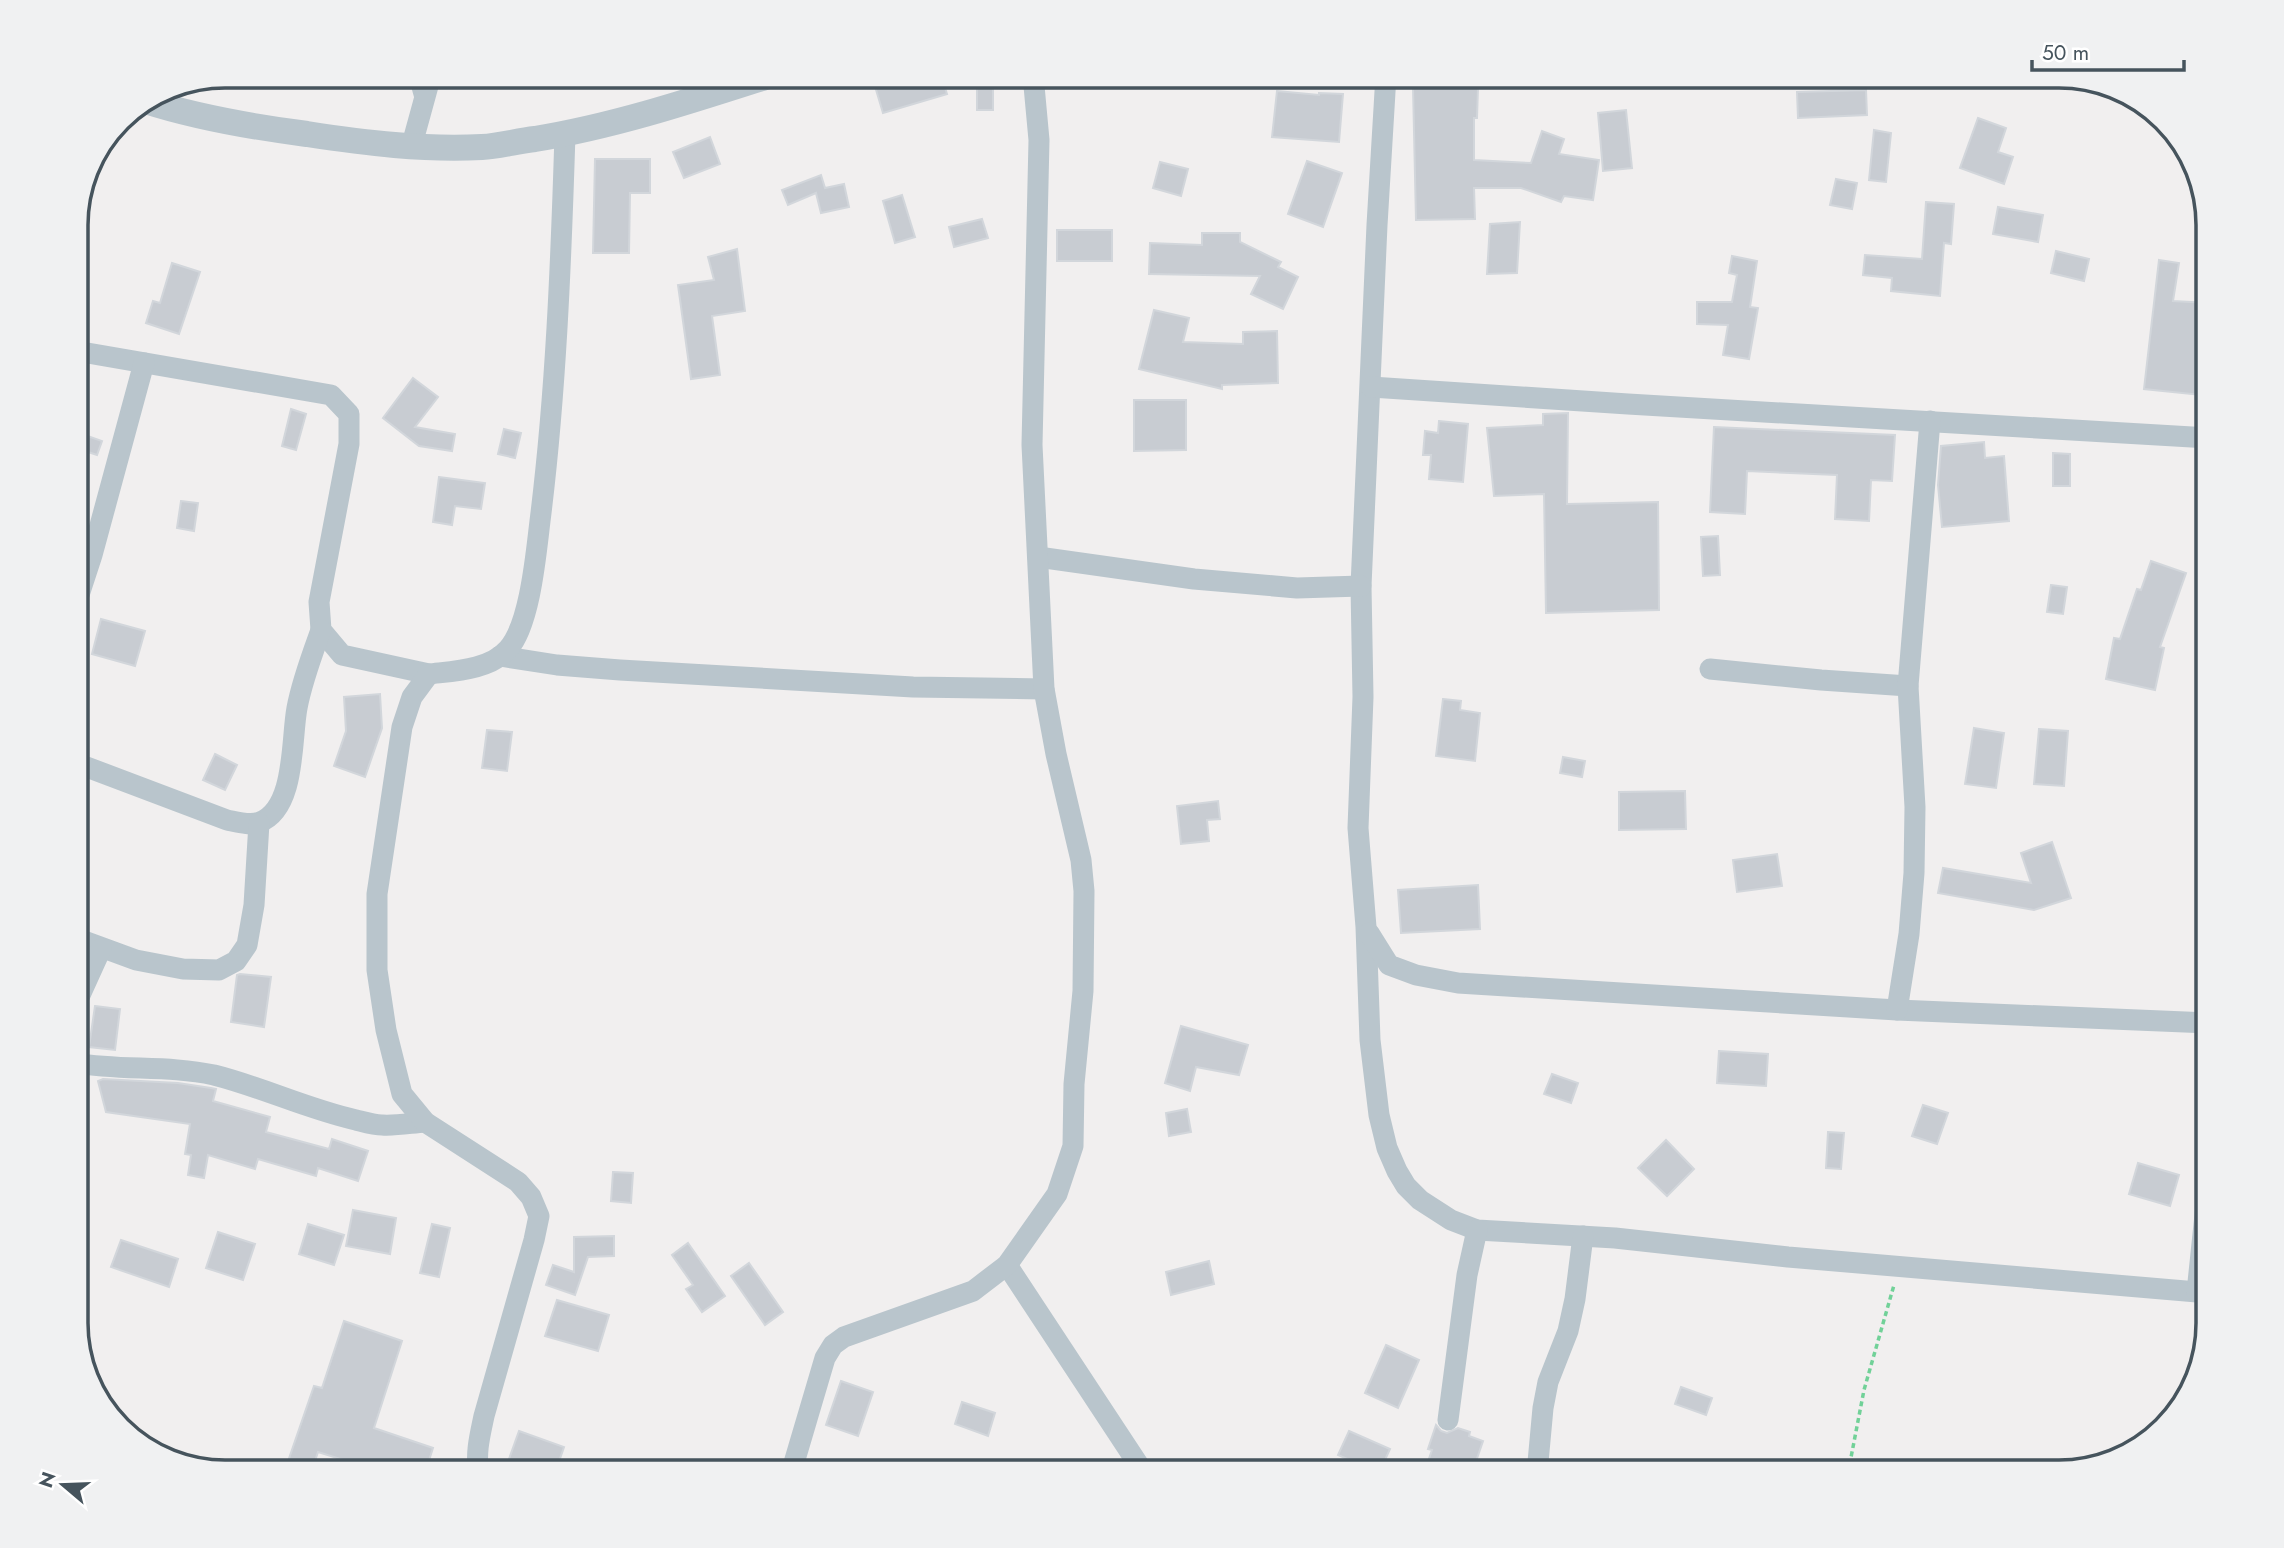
<svg xmlns="http://www.w3.org/2000/svg" width="2284" height="1548" font-family="Jost,sans-serif">
<rect width="100%" height="100%" fill="#f1efef"/>
<g fill="#c8ccd2" stroke="#d2d6db" stroke-width="2">
<polygon points="899,75 941,75 947,94 883,113 874,83"/>
<rect x="977" y="82" width="16" height="28"/>
<polygon points="1413,87 1478,88 1477,118 1474,118 1474,160 1531,163 1542,131 1564,139 1559,154 1599,160 1593,200 1564,196 1561,202 1521,188 1474,188 1475,219 1416,220"/>
<polygon points="1866,90 1867,115 1798,118 1797,92"/>
<polygon points="1277,91 1319,95 1319,93 1343,94 1339,142 1272,137"/>
<polygon points="1626,110 1632,168 1603,171 1598,113"/>
<polygon points="1978,118 2006,128 1998,152 2013,157 2004,184 1960,168"/>
<polygon points="1874,130 1891,133 1886,182 1869,180"/>
<polygon points="710,137 720,164 684,178 673,152"/>
<polygon points="595,159 650,159 650,193 630,193 629,253 593,253"/>
<polygon points="1307,161 1342,173 1323,227 1288,214"/>
<polygon points="1160,162 1188,169 1181,196 1153,188"/>
<polygon points="821,175 825,188 844,184 849,207 821,213 816,193 788,205 782,190"/>
<polygon points="1836,179 1857,183 1852,209 1830,205"/>
<polygon points="902,195 915,237 895,243 883,201"/>
<polygon points="1926,202 1954,204 1951,244 1944,243 1940,296 1891,291 1892,278 1863,275 1865,255 1922,259"/>
<polygon points="1998,207 2043,215 2038,242 1993,234"/>
<polygon points="982,219 988,238 954,247 949,227"/>
<polygon points="1520,222 1517,273 1487,274 1490,224"/>
<rect x="1057" y="230" width="55" height="31"/>
<polygon points="1202,233 1240,233 1240,242 1281,262 1278,267 1298,277 1283,309 1251,294 1260,276 1149,274 1150,243 1202,245"/>
<polygon points="737,249 745,311 712,316 720,375 691,379 678,285 714,280 708,257"/>
<polygon points="2056,251 2089,259 2084,281 2051,273"/>
<polygon points="1732,256 1757,261 1750,307 1758,308 1749,359 1723,355 1728,325 1697,324 1697,302 1732,302 1737,275 1729,273"/>
<polygon points="2159,260 2179,263 2173,301 2209,303 2209,327 2203,328 2197,373 2203,372 2201,395 2144,389"/>
<polygon points="172,263 200,272 179,334 146,323 153,301 160,303"/>
<polygon points="1154,310 1189,318 1183,342 1243,344 1243,332 1277,331 1278,383 1222,385 1222,389 1139,369"/>
<polygon points="413,378 438,397 415,427 455,434 452,451 419,446 383,418"/>
<polygon points="1134,400 1186,400 1186,450 1134,451"/>
<polygon points="291,409 306,414 296,450 282,446"/>
<polygon points="1568,413 1567,504 1658,502 1659,610 1546,613 1544,494 1494,496 1487,428 1543,425 1543,414"/>
<polygon points="1439,421 1468,424 1463,482 1429,479 1431,455 1423,455 1425,431 1438,433"/>
<polygon points="1714,427 1895,435 1892,481 1871,480 1869,521 1835,519 1837,475 1747,471 1745,514 1710,512"/>
<polygon points="504,429 521,433 515,458 498,454"/>
<polygon points="79,433 102,441 97,455 76,448"/>
<polygon points="1984,442 1985,458 2004,456 2009,521 1942,527 1938,485 1941,446"/>
<polygon points="2053,453 2070,454 2070,486 2053,486"/>
<polygon points="439,477 485,483 481,509 455,506 452,525 433,522"/>
<polygon points="181,501 198,503 194,531 177,528"/>
<polygon points="1718,536 1720,575 1703,576 1701,537"/>
<polygon points="2151,561 2186,573 2160,647 2164,648 2155,690 2106,679 2114,638 2120,639 2137,589 2141,590"/>
<polygon points="2051,585 2067,587 2063,614 2047,612"/>
<polygon points="101,619 145,631 135,666 92,654"/>
<polygon points="380,694 382,728 365,777 334,766 346,731 344,697"/>
<polygon points="1443,699 1461,701 1460,710 1480,713 1475,761 1436,756"/>
<polygon points="1974,728 2004,733 1996,788 1965,784"/>
<polygon points="2039,729 2068,731 2064,786 2034,784"/>
<polygon points="487,730 512,732 507,771 482,768"/>
<polygon points="215,754 237,765 225,790 203,780"/>
<polygon points="1563,757 1585,761 1582,777 1560,773"/>
<polygon points="1685,791 1686,829 1619,830 1619,792"/>
<polygon points="1218,801 1220,819 1207,820 1209,841 1181,844 1177,806"/>
<polygon points="2052,842 2071,898 2034,910 1938,893 1943,868 2031,883 2021,853"/>
<polygon points="1777,854 1782,886 1737,892 1733,860"/>
<polygon points="1478,885 1480,929 1401,933 1398,890"/>
<polygon points="240,974 271,977 264,1027 231,1022 237,975"/>
<polygon points="95,1006 120,1009 115,1050 89,1047"/>
<polygon points="1181,1026 1248,1045 1239,1075 1196,1067 1190,1091 1165,1083"/>
<polygon points="1719,1051 1768,1054 1766,1086 1717,1083"/>
<polygon points="1552,1074 1578,1083 1571,1103 1544,1094"/>
<polygon points="103,1079 178,1083 211,1088 216,1089 213,1101 270,1117 266,1132 329,1149 332,1139 368,1151 358,1181 318,1168 316,1176 258,1159 255,1169 208,1155 204,1178 188,1175 191,1155 185,1154 190,1124 106,1112 98,1081"/>
<polygon points="1923,1105 1948,1113 1937,1144 1912,1136"/>
<polygon points="1187,1109 1191,1132 1169,1136 1166,1113"/>
<polygon points="1828,1132 1844,1133 1841,1169 1826,1168"/>
<polygon points="1666,1140 1694,1169 1667,1196 1638,1168"/>
<polygon points="2138,1163 2179,1175 2170,1206 2129,1194"/>
<polygon points="613,1172 633,1173 631,1203 611,1201"/>
<polygon points="353,1210 396,1218 390,1254 346,1246"/>
<polygon points="308,1224 344,1235 334,1265 299,1254"/>
<polygon points="432,1224 450,1228 439,1277 420,1273"/>
<polygon points="218,1232 255,1244 243,1280 206,1268"/>
<polygon points="614,1236 614,1256 588,1257 575,1295 546,1285 553,1265 574,1272 574,1237"/>
<polygon points="121,1240 178,1259 169,1287 111,1267"/>
<polygon points="688,1243 725,1296 702,1312 686,1289 693,1285 672,1255"/>
<polygon points="1209,1261 1214,1284 1171,1295 1166,1272"/>
<polygon points="749,1263 783,1312 765,1325 731,1276"/>
<polygon points="557,1300 609,1315 598,1351 545,1336"/>
<polygon points="344,1321 402,1341 374,1428 433,1448 425,1473 385,1473 318,1452 311,1473 284,1473 314,1386 322,1388"/>
<polygon points="1386,1345 1419,1360 1398,1408 1365,1393"/>
<polygon points="841,1381 873,1392 858,1436 826,1425"/>
<polygon points="1681,1387 1712,1398 1706,1415 1675,1404"/>
<polygon points="962,1402 995,1413 988,1436 955,1424"/>
<polygon points="1436,1425 1441,1431 1447,1433 1458,1428 1470,1432 1469,1436 1483,1441 1472,1473 1424,1473 1432,1450 1428,1449"/>
<polygon points="519,1431 564,1447 555,1473 504,1473"/>
<polygon points="1349,1431 1390,1449 1379,1473 1338,1455"/>
</g>
<g fill="none" stroke-linecap="round" stroke-linejoin="round">
<polyline stroke="#71d198" stroke-width="3.5" stroke-dasharray="5 3.5" stroke-linecap="butt" points="1848,1473 1864,1390 1894,1285"/>
<polyline stroke="#b9c5cc" stroke-width="10" points="413,75 420,100"/>
<g stroke="#b9c5cc" stroke-width="21">
<polyline points="1386,75 1377,225 1361,586 1363,697 1358,828 1366,927 1370,1040 1379,1115 1387,1148 1397,1171 1406,1186 1420,1200 1451,1220 1477,1230 1615,1238 1788,1257 2209,1293"/>
<polyline points="411,148 431,75"/>
<polyline points="76,351 331,395 349,414 349,444 319,602 321,630 342,655 429,674"/>
<polyline points="1371,387 1628,404 2209,438"/>
<polyline points="1038,557 1194,579 1297,588 1361,586"/>
<polyline points="76,604 92,555 144,363"/>
<polyline points="500,656 557,665 620,670 913,687 1044,689"/>
<polyline points="1710,669 1821,680 1908,686"/>
<path d="M76 763 227 820C237 822 250 826 260 822 296 808 291 739 297 708 302 681 312 655 321 630"/>
<polyline points="1369,933 1389,965 1416,975 1458,983 1897,1010 2209,1023"/>
<polyline points="76,938 136,960 183,969 219,970 236,961 247,945 254,905 259,823"/>
<polyline points="76,1004 101,949"/>
<polyline points="1897,1010 1909,934 1914,873 1915,807 1908,686 1930,421"/>
<path d="M76 1063C121 1071 168 1065 214 1075 262 1087 307 1109 356 1120 364 1122 374 1125 382 1125 396 1126 411 1123 425 1122"/>
<polyline points="1007,1265 1144,1473"/>
<polyline points="2197,1292 2209,1176"/>
<polyline points="1448,1420 1467,1275 1477,1230"/>
<path d="M479 1473C475 1454 480 1435 484 1416L534 1240 539 1216 531 1197 518 1182 425 1122 402 1094 386 1030 377 970V894L402 727 412 697 429 674C453 671 490 670 508 649 530 625 536 554 540 521 556 393 561 263 565 134"/>
<polyline points="791,1473 825,1358 833,1345 844,1337 973,1291 1007,1265 1057,1194 1073,1146 1074,1084 1083,991 1084,891 1081,860 1056,754 1044,689 1032,445 1039,140 1033,75"/>
<polyline points="1537,1473 1543,1408 1548,1382 1568,1331 1575,1299 1583,1236"/>
</g>
<path stroke="#b9c5cc" stroke-width="26" d="M146 101C199 118 253 127 307 134 366 143 423 150 482 147 500 146 517 141 535 139 615 126 693 100 771 75"/>
</g>
<path d="M0 0H2284V1548H0ZM225 88H2059A137 137 0 0 1 2196 225V1323A137 137 0 0 1 2059 1460H225A137 137 0 0 1 88 1323V225A137 137 0 0 1 225 88Z" fill="#f0f1f2" fill-rule="evenodd"/>
<path fill="none" stroke="#46545d" stroke-width="3.5" d="M225 88H2059A137 137 0 0 1 2196 225V1323A137 137 0 0 1 2059 1460H225A137 137 0 0 1 88 1323V225A137 137 0 0 1 225 88Z"/>
<g transform="translate(63 1485) rotate(289)" stroke="#ffffff" stroke-width="5" paint-order="stroke">
<path d="M0-5L12 26L0 18L-12 26Z" fill="#46545d"/>
<text y="-10" font-size="19" font-weight="bold" text-anchor="middle" fill="#46545d">N</text>
</g>
<path d="M2032 60v10h152v-10" fill="none" stroke="#46545d" stroke-width="3.5"/>
<text x="2042" y="60" font-size="21" fill="#46545d" stroke="#ffffff" stroke-width="5" paint-order="stroke">50 m</text>
</svg>
